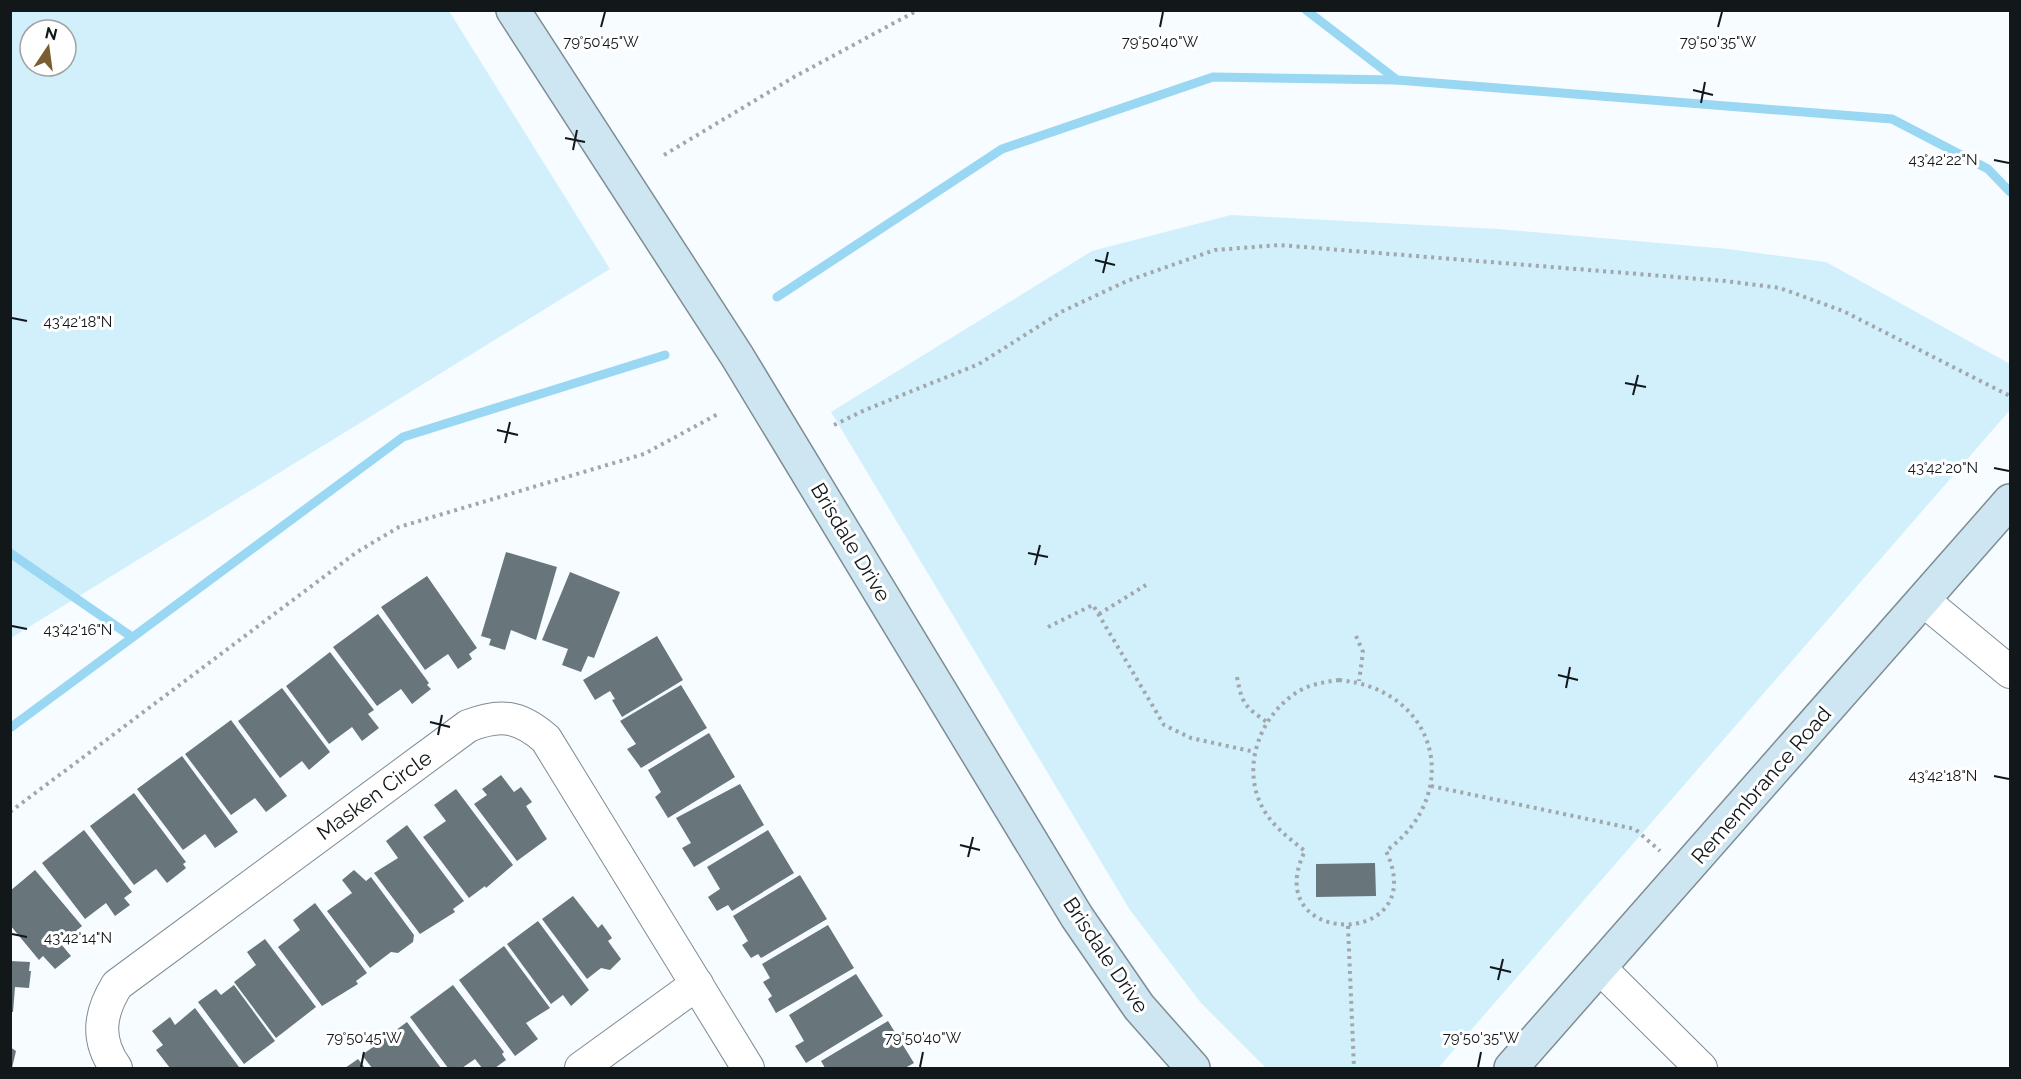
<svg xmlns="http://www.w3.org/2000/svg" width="2021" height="1079" font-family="Raleway,sans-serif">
<rect width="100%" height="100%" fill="#f6fcff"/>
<g fill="#d2effc" fill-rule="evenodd">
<path d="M11 10 449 11 610 269 11 638ZM30 30H66V66H30Z"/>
<polygon points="1231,215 1498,229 1728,249 1826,262 2010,364 2010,410 1438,1068 1266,1068 1201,1003 1130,910 831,412 1092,251"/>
</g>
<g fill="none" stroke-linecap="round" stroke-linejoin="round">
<g stroke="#99d7f3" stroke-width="9">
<polyline points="1306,10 1397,80"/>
<polyline points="777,297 1002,149 1213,77 1397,80 1892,119 1988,169 2010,192"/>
<polyline points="10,553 132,637"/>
<polyline points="10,728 403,437 665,355"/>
</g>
</g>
<g fill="#68757b">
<polygon points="506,552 557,567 536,640 511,630 505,650 489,645 491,639 481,636"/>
<polygon points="570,572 620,592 594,658 588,656 581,672 562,665 568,649 542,640"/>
<polygon points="427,576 477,648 469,654 472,659 458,669 448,654 425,670 381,607"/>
<polygon points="378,614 429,683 427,685 431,689 412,704 401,689 377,706 333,647"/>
<polygon points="657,636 683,680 622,717 612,700 615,699 610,691 595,700 583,680"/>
<polygon points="330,652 374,710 368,714 379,728 362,741 352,727 329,744 286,686"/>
<polygon points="681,685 707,728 641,768 627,749 636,744 620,721"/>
<polygon points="282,688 330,752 309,770 302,761 280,778 238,721"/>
<polygon points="231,720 287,796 266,812 255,798 231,815 185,754"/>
<polygon points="709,733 735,777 668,818 655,797 661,792 648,770"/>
<polygon points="182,756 238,832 215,848 205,834 183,850 137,789"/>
<polygon points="501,775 514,792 521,787 532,802 526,806 547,839 517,861 474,804 487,795 482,789"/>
<polygon points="740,784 764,825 694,867 682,848 691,843 676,818"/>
<polygon points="456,789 513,865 486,888 485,886 469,898 423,837 446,821 434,805"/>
<polygon points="134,793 186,862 183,864 186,868 167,883 156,869 134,885 90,826"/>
<polygon points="407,825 464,901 453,909 455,912 420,934 374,873 398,858 386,841"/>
<polygon points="84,830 132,892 124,898 130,905 115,916 106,903 85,919 42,863"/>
<polygon points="768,830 794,873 732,911 728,905 717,911 708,897 720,889 707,867"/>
<polygon points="1375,863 1376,896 1316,897 1316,864"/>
<polygon points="35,870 82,926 61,944 71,956 55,969 43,956 39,960 10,925 10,891"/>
<polygon points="354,870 366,881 371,877 414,935 413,942 398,953 391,952 370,968 327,911 352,893 342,880"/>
<polygon points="800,875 827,919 761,958 758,954 751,958 742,945 748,941 733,916"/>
<polygon points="573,896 598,928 602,924 612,938 608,941 621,959 610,970 601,968 587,979 542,919"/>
<polygon points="315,903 367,973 356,981 358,984 322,1006 278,947 300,930 293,920"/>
<polygon points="538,921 589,990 571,1006 563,995 551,1004 507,944"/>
<polygon points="828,925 854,968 776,1013 768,999 772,996 763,982 770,978 762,964"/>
<polygon points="265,939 316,1007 276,1038 234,982 256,965 247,952"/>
<polygon points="504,946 550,1008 526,1023 538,1039 515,1056 459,980"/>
<polygon points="10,961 30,962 29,971 31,971 29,988 15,987 13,1012 10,1012"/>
<polygon points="856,974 883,1016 806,1063 795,1046 804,1041 789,1015"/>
<polygon points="234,985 275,1041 244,1064 198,1002 216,989 221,995"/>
<polygon points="453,985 504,1052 502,1054 506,1060 495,1068 482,1068 475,1059 462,1068 448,1068 410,1017"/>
<polygon points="195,1008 239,1067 237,1068 170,1068 156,1050 163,1045 152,1031 170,1017 175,1025"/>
<polygon points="888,1021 914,1063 905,1068 825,1068 821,1061"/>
<polygon points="407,1022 441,1068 372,1068 362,1055"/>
<polygon points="10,1047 16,1051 12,1068 10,1068"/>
<polygon points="358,1059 365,1068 345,1068"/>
</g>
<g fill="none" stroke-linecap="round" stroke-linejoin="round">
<g stroke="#7f8d93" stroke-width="34">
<g id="street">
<polyline points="1923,600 2010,672"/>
<polyline points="1600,968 1701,1068"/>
<path d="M116 1068C96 1040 99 1014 117 985L468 726C501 713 520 716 546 739L748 1068"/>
<polyline points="581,1068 697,984"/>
</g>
</g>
<g stroke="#7f8d93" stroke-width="36">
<g id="secondary">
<polyline points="513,10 737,356 1077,917 1139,1007 1193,1068"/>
<polyline points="1511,1068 2010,501"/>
</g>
</g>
<g stroke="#a1a7aa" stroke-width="4" stroke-dasharray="3 4.5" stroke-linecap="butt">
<polyline points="664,155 794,77 918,10"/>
<polyline points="834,425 865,410 979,364 1063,311 1127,281 1215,250 1279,245 1725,281 1780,288 1843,311 2010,396"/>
<polyline points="1099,614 1146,585"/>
<polyline points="1048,627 1093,605 1164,725 1191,738 1255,752"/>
<polyline points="1356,636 1363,652 1359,681"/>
<path d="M1237 677C1242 704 1245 707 1267 722"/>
<path d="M1339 680C1437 689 1465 793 1386 851 1433 950 1257 948 1305 851 1290 839 1275 828 1265 812 1239 770 1259 715 1299 691 1311 684 1325 682 1339 680Z"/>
<polyline points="1431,786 1635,829 1660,851"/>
<polyline points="10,812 357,552 399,527 644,454 718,414"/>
<polyline points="1348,926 1354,1068"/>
</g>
<use href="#street" stroke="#fff" stroke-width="32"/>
<use href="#secondary" stroke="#cde6f1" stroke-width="33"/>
</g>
<path fill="none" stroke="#12171a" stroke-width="2" d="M601 27 605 12M1160 27 1163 12M1718 27 1722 12M1693 90 1713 95M1701 103 1705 82M565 138 585 142M573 150 577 130M1994 160 2009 163M1095 260 1115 265M1103 273 1108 252M12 318 27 321M1625 383 1646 387M1633 395 1638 375M497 430 518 435M505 443 510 422M1994 468 2009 471M1028 553 1048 557M1035 565 1040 545M12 626 27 629M1558 675 1578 680M1566 688 1570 667M430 722 450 727M438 735 442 715M1994 776 2009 779M960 845 980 850M968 857 973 837M12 934 27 937M1490 967 1511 972M1498 980 1503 959M361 1067 364 1052M920 1067 923 1052M1478 1067 1481 1052"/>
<g text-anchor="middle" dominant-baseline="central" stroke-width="6" stroke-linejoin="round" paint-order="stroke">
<g font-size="21" fill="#12171a" stroke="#fff">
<text transform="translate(851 542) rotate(59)">Brisdale Drive</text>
<text transform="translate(1761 785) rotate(-49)">Remembrance Road</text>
<text transform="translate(374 795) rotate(-36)">Masken Circle</text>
<text transform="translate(1106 955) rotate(56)">Brisdale Drive</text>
</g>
</g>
<g font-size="15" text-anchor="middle" fill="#12171a" stroke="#fff" stroke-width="6" stroke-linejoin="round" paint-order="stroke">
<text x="601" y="47">79°50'45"W</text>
<text x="1160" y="47">79°50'40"W</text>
<text x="1718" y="47">79°50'35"W</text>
<text x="1943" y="165">43°42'22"N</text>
<text x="78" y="327">43°42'18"N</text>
<text x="1943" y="473">43°42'20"N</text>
<text x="78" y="635">43°42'16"N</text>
<text x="1943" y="781">43°42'18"N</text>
<text x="78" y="943">43°42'14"N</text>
<text x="364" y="1043">79°50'45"W</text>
<text x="923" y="1043">79°50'40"W</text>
<text x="1481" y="1043">79°50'35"W</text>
</g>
<rect width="2021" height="1079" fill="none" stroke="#12171a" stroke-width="24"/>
<g transform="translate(48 48) rotate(13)"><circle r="28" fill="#ffffff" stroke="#a0a2a3" stroke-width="1.5"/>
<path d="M0-4.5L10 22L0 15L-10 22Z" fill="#7a5e31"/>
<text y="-9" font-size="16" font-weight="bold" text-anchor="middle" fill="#12171a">N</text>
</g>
</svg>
